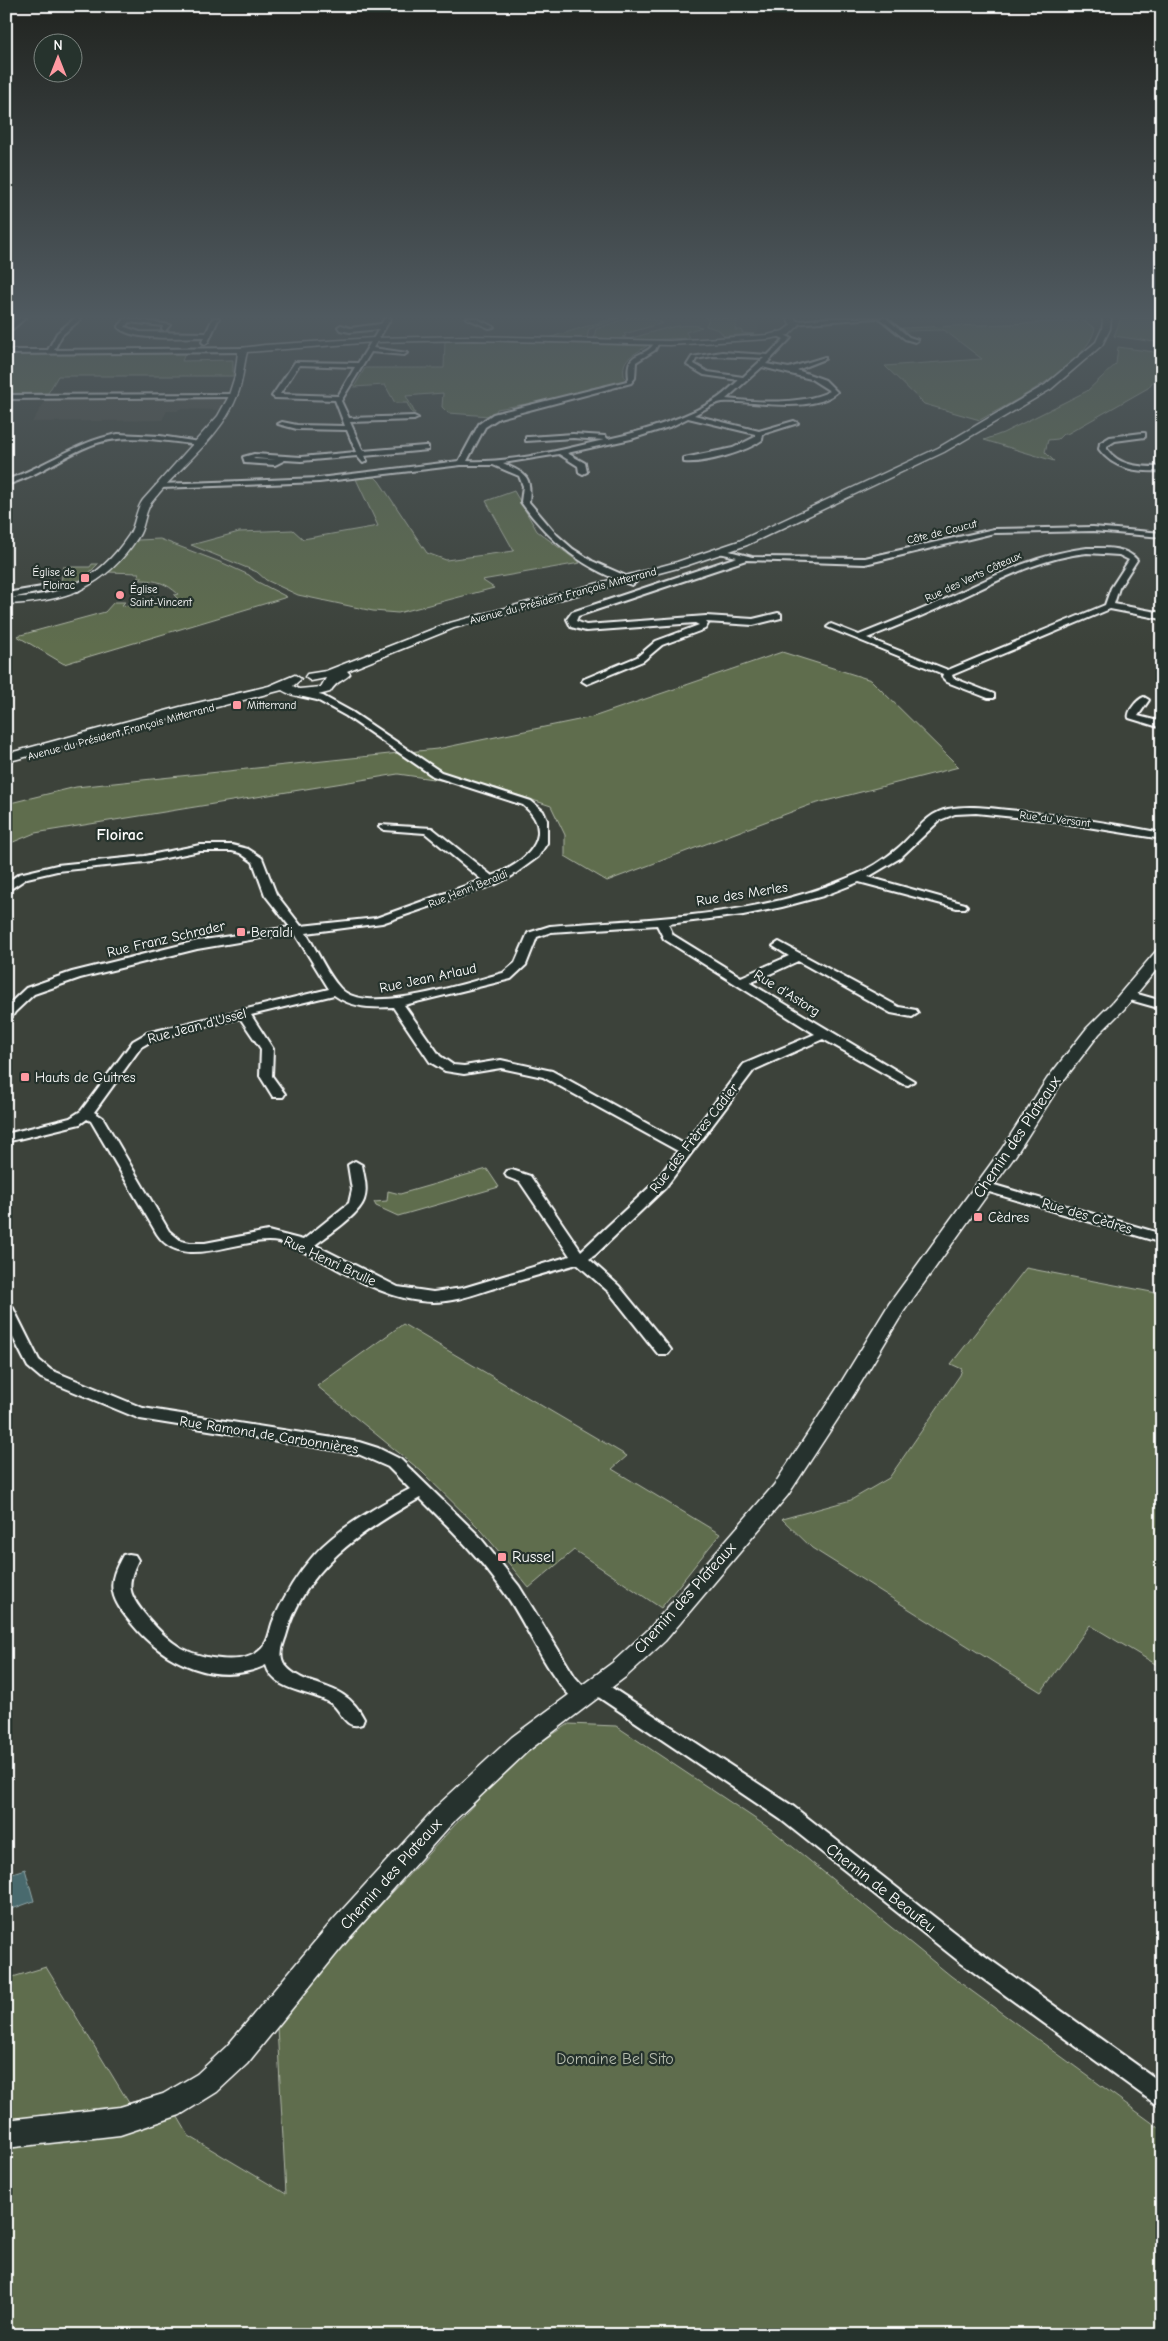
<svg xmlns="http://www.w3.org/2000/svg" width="1168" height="2341" font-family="'Comic Neue',sans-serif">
<rect width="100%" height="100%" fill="#3c423a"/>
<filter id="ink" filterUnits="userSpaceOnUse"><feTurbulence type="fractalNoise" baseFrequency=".02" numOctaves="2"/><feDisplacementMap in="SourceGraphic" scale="10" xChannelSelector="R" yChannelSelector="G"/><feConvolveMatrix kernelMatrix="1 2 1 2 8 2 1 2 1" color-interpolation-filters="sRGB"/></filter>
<g filter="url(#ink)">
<g fill="#4c4d44">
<polygon points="614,318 759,318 758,334 649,341 548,338"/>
<polygon points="48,397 222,397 225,400 220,410 179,409 178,411 167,411 162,420 32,422"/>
</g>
<g fill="#5f6d4e" stroke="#afb6a6">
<polygon points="614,318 619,318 589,329 587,338 548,338"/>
<path d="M627 318H647L663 323 624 334 626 336 622 337 629 339C651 333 680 321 702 327L686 332 689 338 649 340 594 338 596 329Z"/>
<polygon points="705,318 737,318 735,330 742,330 742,333 754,334 724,336 719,330 706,326 709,319"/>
<polygon points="1121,318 1162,318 1162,343 1114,336"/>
<path d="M1084 321 1095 328C1088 365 1010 403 980 420L924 404 885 366 982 359 944 330 905 331 902 328Z"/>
<path d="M445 340 647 346C629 358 620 358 625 381L591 388 567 397 497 409 495 414 490 416 448 413 442 407 443 393 406 396 415 413H412L407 403H395L385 385 354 387 365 368H444Z"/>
<polygon points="1118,347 1162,353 1162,369 1148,388 1067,434 1063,434 1058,439 1048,440 1045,452 1054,461 984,440 1003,433 1087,391 1116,364"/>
<polygon points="186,351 182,361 233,360 233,376 58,376 48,393 6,394 6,355"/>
<polygon points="375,477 379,481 427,553 446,560 514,551 486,501 514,491 537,531 580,563 482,580 494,588 398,613 373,611 298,595 266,580 257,572 191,545 239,532 293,530 303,539 378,526 356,479"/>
<path d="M160 539 225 564 249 575 256 581 287 597 64 664 17 636 105 612 114 602H125L122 605 139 607 178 599 174 595 178 594C166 583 157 580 140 580L143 577H138L139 573 107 572 138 540Z"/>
<polygon points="92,564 98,564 82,580 61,583 63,567 90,567"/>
<polygon points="782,652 871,680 959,767 810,805 607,881 565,856 565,835 551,806 496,788 398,774 35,833 6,845 6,804 76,787 437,749 593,717"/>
<polygon points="487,1169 499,1187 398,1216 376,1206 374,1202 387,1201 388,1191 400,1194"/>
<polygon points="1026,1268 1162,1294 1162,1668 1090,1625 1041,1692 812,1548 782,1519 851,1500 889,1478 960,1375 962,1369 951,1364"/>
<polygon points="403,1324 627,1456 612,1469 720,1534 661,1608 574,1550 529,1588 482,1531 421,1471 317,1386"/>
<polygon points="569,1724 616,1726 772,1830 951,1976 1162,2130 1162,2335 6,2335 6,1979 46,1967 129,2103 164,2093 189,2136 286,2194 277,2027 280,2020 357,1931 488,1789 530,1749"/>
</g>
<polygon fill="#486a6e" stroke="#91a6a8" points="25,1869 34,1901 12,1909 6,1885 6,1875"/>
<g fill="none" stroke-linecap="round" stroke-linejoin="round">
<g stroke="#fff" stroke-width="4">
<g id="minor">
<polygon points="18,318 25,318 6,335 6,329"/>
<polygon points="75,318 82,318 62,335 54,350 244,348 247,350 244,352 6,354 6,350 48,350 57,333"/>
<path d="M126 318 170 325 165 331 162 329 163 326 129 322 125 327 140 332 206 333 213 318H219L208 342 205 344 202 342 204 337C183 337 133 342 118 327Z"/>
<path d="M385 318H391L373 348 407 353 404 355 371 352 341 401 349 418 414 416 418 418 414 420 350 422 363 451 425 446H428V450L364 456 367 461 363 463 357 456 301 461 285 460 275 465 245 463 243 457 254 454 301 457 356 452 347 430 297 429 278 424 282 422 297 425 345 426 335 400 275 398 272 396 295 362 358 363 379 329 350 332 340 330 338 327 341 325 350 328 381 324ZM299 365 355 367 338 396 280 394ZM255 458 276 460 253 459Z"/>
<polygon points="466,318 475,318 494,327 489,328"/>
<polygon points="828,318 876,318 792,324 789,322"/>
<polygon points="879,318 886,318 909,337 918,340 915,342 905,339"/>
<path d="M777 332 791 338 766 364 789 368 825 357V359L797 370 825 380 837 392C811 415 754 400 722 402 713 403 702 411 694 415L759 431 794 421 798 423 763 434 762 440C746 452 704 464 684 462V458L733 448 755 437V434L688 418 672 426 631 439 567 453 585 463 587 472 583 474 579 472 578 466 559 454 503 463C525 474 532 475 529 502L557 535 573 549 592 561 635 580 636 582 632 585C585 570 550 542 521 502L523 486 519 476 493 465H461L319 482 160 488 156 486 160 484 319 478 459 461 479 424 493 414 627 381 629 378C625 348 645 360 655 342H659L655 350 636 362 635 378 631 383 499 418 485 427 467 461C511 463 561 450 604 440L573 438 526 441V437H529L573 434 605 436 608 439C641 432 690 417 718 398 725 393 732 386 739 380L704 375 687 365 692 357 722 352 768 355 784 339 775 335ZM713 356 764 358 743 377 708 372 694 364 696 359ZM762 367 811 379 830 391C804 405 755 402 726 399Z"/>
<polygon points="235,394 236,395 233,397 6,399 6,395"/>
<path d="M1142 433H1145V437L1115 441 1107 446V449C1119 467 1142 467 1162 467V471C1138 472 1114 470 1099 449L1100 443 1110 437Z"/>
<path d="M118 434 160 436 206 443 202 445C167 442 129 432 94 444 64 455 38 476 6 485V480C45 467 77 441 118 434Z"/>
<polygon points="1093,527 1162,533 1162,537 1093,531 994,533 865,564 746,560 578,616 576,621 586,625 706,616 753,619 778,613 781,614 781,618 753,625 706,622 708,624 705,629 662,645 643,661 587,684 582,681 584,679 637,657 656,641 699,625 695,623 586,631 571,627 567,619 572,612 737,557 719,553 718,551 722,549 752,557 865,558 994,529"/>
<path d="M1087 548C1103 548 1126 546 1137 560L1119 588 1114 604 1162 613V619L1110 609 952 675 953 678 994 694V698H988L947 682 942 677 943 674 827 627 831 624 859 635C889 623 919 611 948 598 994 576 1036 554 1087 548ZM1087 553 1119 555 1129 560 1111 588 1105 605 948 670 867 638C898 626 929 613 959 599 1001 579 1040 558 1087 553Z"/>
<polygon points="60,584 78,585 82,588 78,591 51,590 6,599 6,593"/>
<path d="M302 691 323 696 352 712 441 772 531 801 543 811 547 820V843L538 857 512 876 496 884 382 923 306 933C317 950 326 973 340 988 366 1017 468 982 503 973L515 963 528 933 550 926C651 918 756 918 850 877 868 870 884 860 898 848 915 834 926 813 948 809 968 805 988 808 1008 810 1060 815 1111 823 1162 833V839L1044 820 976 813 955 814 940 820 900 858 868 877 965 904 967 906 965 908H957L859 882 823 896 782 907 743 915 668 924 673 935 741 977 789 956 773 946 779 942 899 1007 916 1010 918 1013 912 1017 891 1013 798 961 750 983 914 1081 908 1085 903 1084 823 1039 754 1070 665 1188 595 1255 589 1259 619 1286 668 1346 671 1350 668 1354H658L609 1292 577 1264C552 1271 528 1278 504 1285 481 1292 457 1302 433 1302 390 1301 354 1278 317 1258 312 1255 305 1253 300 1250 294 1247 287 1244 279 1242 243 1234 183 1274 157 1234L91 1121 87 1119 80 1124 6 1142V1134L70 1118 81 1111 133 1041 147 1033 329 989 295 934H285L197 949 80 978 34 994 15 1012 10 1020 6 1021V1007L26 988 72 972 197 941 290 927 265 895 253 862 240 853 232 851H200L145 862 57 871 27 878 6 892V883L19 874 57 865 145 856 200 845H232L248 849 262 858 276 894 301 926 376 918 482 880 425 833 384 830 379 827 380 825 432 828 492 876C523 865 559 835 523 805L433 776 346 716 317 700 299 696 297 694ZM657 925 664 939 815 1034 744 1064 684 1144 552 1071 501 1060 464 1066 453 1065 440 1056 404 1005 511 979 526 965 537 937 551 932ZM334 995C352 1008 372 1008 393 1007L430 1062 445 1071 464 1074 501 1068 543 1077 678 1151 655 1182 581 1251 530 1176 512 1170 507 1171 505 1174 507 1177 520 1182 570 1256 463 1288 433 1292 398 1287 315 1245C328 1235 359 1215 364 1200 368 1189 364 1176 362 1165L355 1161 348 1165 352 1190 349 1203 303 1240 268 1231 205 1243H190L181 1241 169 1231 103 1118 94 1112 141 1047 155 1039 240 1018 261 1049 260 1076 273 1097H283L285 1094 272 1076 273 1049 251 1015Z"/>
<path d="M1144 697 1149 700 1138 716 1162 722V728L1129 718C1127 711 1138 699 1144 697Z"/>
<polygon points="1127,991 1162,1001 1162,1009 1123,998 1121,995"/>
<polygon points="984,1182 1162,1234 1162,1243 979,1189 977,1186 979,1183"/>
<path d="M6 1303 11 1305 13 1308 39 1360 51 1370 143 1408 359 1442 378 1448 400 1459 478 1535 519 1586 575 1677 592 1696 590 1701C584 1703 580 1704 575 1700 550 1681 526 1623 506 1595 481 1559 451 1529 420 1498 362 1531 304 1568 286 1636 283 1645 278 1656 285 1665 306 1691 344 1678 364 1719L362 1724C345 1730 343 1713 332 1704 312 1690 274 1693 266 1665 217 1688 164 1663 132 1624 125 1615 115 1604 113 1592 110 1579 117 1566 123 1555L129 1554 135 1555 138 1560C125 1587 129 1595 147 1617 157 1629 168 1640 181 1648 202 1659 250 1669 265 1644 270 1637 270 1627 274 1619 284 1596 297 1574 314 1555 337 1529 379 1505 410 1489L388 1467 358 1454 140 1419 41 1378 28 1367 6 1324Z"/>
<polygon points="597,1680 603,1682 794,1807 975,1949 1162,2083 1162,2106 1154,2103 961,1963 780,1819 591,1692 588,1687 591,1682"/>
</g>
</g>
<g stroke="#fff" stroke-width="3">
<g id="tertiary">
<path d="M787 318H795L799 325 789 335 768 339 669 345 473 340 374 342 247 352C243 367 243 382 237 396 222 435 185 462 159 493 155 498 150 503 148 509 144 518 144 528 138 537 105 588 65 602 6 604V598C61 596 97 583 129 535 136 524 135 511 143 500L218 416 228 398 235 376 238 352 241 348 265 345 374 338 473 336 669 341 768 335 783 331 791 325Z"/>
<path d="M1103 318H1111L1110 329 1102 345 1051 389 944 452 747 545 685 566 454 628 347 671 350 674C343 682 338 679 330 692 312 697 298 700 282 690L6 762V754L180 707 269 686 295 675 301 679 293 686 299 689 321 687 326 678 311 681 305 677 307 674 326 671 446 624 677 562 739 541 938 448 1045 385 1096 342 1102 329Z"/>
<polygon points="1162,949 1162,963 1124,1009 1099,1034 1060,1085 1015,1156 904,1311 854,1394 788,1495 665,1641 628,1675 528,1751 455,1820 351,1936 247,2064 217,2092 180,2115 120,2135 6,2148 6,2120 120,2107 163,2094 197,2074 227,2046 333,1920 437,1806 512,1737 612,1663 649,1629 774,1485 840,1384 889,1304 1001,1150 1047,1079 1087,1028 1112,1003 1157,950"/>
</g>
</g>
<use href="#minor" fill="#26332d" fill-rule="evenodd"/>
<use href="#tertiary" fill="#26332d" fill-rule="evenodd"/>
</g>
</g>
<linearGradient id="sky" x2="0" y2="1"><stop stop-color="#212420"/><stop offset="0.49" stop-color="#505a60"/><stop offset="1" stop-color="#505a60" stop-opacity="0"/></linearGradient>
<rect width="1168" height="646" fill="url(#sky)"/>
<g fill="#ff9aa2" stroke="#26332d" stroke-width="2">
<rect x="80" y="573" width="10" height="10" rx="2.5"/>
<circle cx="120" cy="595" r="5"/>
<rect x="232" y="700" width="10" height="10" rx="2.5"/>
<rect x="236" y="927" width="10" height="10" rx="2.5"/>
<rect x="20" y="1072" width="10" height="10" rx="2.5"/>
<rect x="973" y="1212" width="10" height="10" rx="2.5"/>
<rect x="497" y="1552" width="10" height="10" rx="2.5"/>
</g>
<g text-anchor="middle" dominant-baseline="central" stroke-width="4.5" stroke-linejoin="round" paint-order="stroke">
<g font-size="11" fill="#fff" stroke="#26332d">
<text transform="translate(942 532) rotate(-14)">Côte de Coucut</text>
<text transform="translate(973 577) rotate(-25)">Rue des Verts Côteaux</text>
<text transform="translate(563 596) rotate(-15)">Avenue du Président François Mitterrand</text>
<text transform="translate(121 732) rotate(-15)">Avenue du Président François Mitterrand</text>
<text transform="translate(1055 819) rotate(7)">Rue du Versant</text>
<text transform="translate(468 889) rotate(-22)">Rue Henri Beraldi</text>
</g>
<g font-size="11" fill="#fff" stroke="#26332d" text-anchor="start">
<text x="75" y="572" text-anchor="end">Église de<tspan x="75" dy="13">Floirac</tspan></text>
<text x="130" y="589">Église<tspan x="130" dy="13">Saint-Vincent</tspan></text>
<text x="247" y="705">Mitterrand</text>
</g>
<g font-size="14" fill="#fff" stroke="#26332d">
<text transform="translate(742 894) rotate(-9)">Rue des Merles</text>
<text transform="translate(166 939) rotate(-13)">Rue Franz Schrader</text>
<text transform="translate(428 978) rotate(-12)">Rue Jean Arlaud</text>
<text transform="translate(787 993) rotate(32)">Rue d'Astorg</text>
<text transform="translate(197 1026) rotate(-15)">Rue Jean d'Ussel</text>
<text transform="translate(694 1138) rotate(-52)">Rue des Frères Cadier</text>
<text transform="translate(1087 1216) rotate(17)">Rue des Cèdres</text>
<text transform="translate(330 1261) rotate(25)">Rue Henri Brulle</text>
<text transform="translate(269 1435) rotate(9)">Rue Ramond de Carbonnières</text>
</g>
<g font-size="14" fill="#fff" stroke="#26332d" text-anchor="start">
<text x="251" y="932">Beraldi</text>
<text x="35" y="1077">Hauts de Guitres</text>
<text x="988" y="1217">Cèdres</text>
</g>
<g font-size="16" font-weight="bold" fill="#fff" stroke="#26332d">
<text x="120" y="835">Floirac</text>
</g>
<g font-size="16" fill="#fff" stroke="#26332d">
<text transform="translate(1017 1137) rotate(-56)">Chemin des Plateaux</text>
<text transform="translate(685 1598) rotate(-48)">Chemin des Plateaux</text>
<text transform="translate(391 1874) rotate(-48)">Chemin des Plateaux</text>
<text transform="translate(881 1888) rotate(38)">Chemin de Beaufeu</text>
</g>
<g font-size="16" fill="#fff" stroke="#26332d" text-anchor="start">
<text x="512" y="1557">Russel</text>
</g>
<g font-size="16" fill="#b7bdaf" stroke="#26332d">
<text x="615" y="2059">Domaine Bel Sito</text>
</g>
</g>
<rect width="1168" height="2341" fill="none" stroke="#26332d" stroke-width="25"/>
<rect x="12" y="12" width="1143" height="2316" fill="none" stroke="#fff" stroke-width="2" filter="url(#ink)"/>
<g transform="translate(58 58)"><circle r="24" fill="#26332d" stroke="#7d8581"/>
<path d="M0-4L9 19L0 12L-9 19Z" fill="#ff9aa2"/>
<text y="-8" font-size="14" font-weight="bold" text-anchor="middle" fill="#ffffff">N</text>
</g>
</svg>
